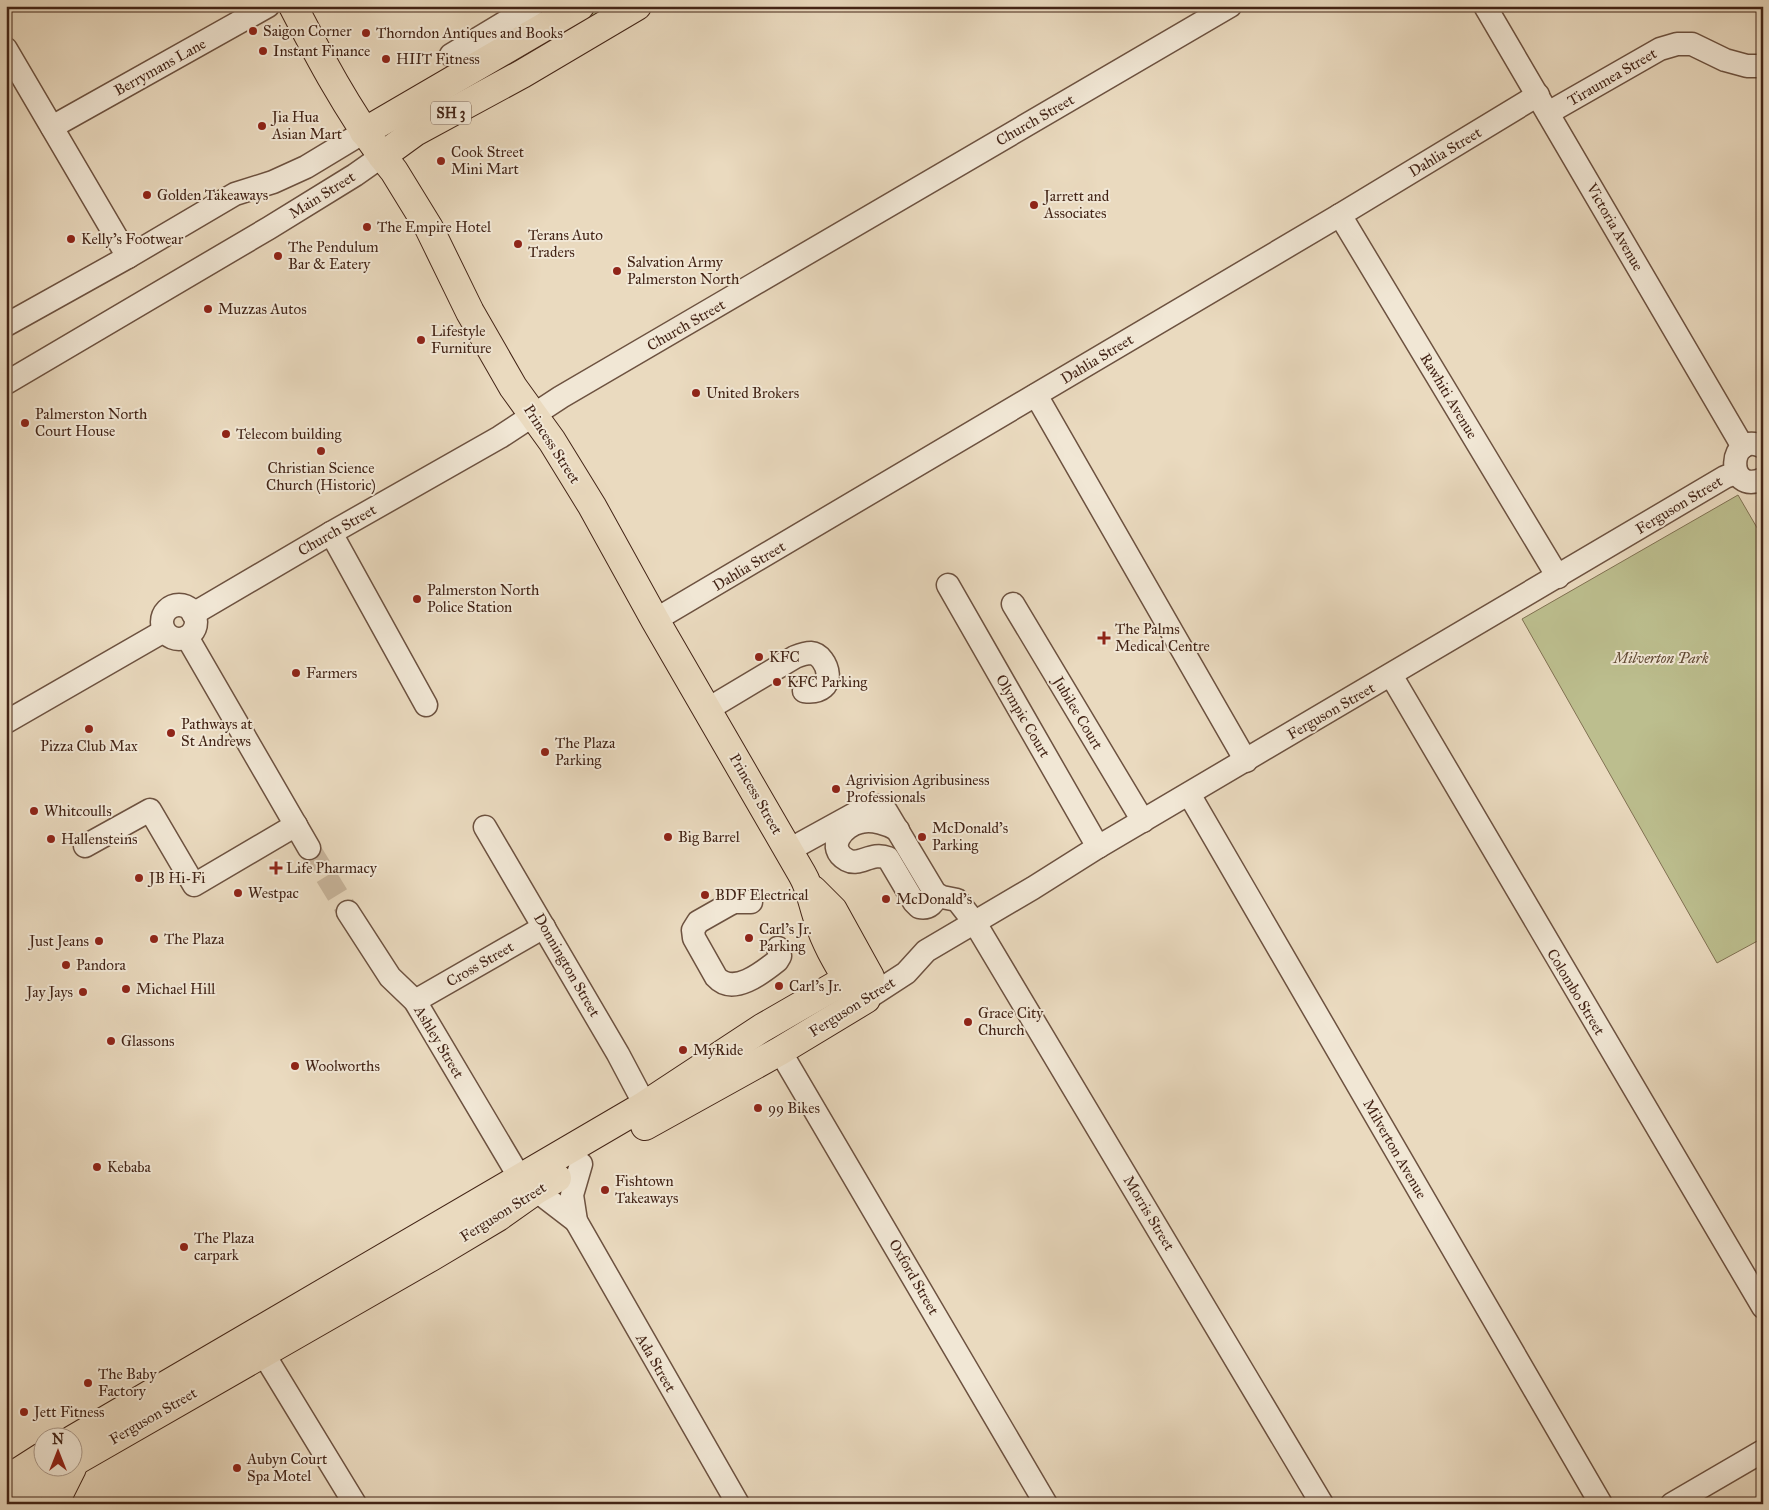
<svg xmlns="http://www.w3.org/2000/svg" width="1769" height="1510" font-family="'IM FELL Great Primer',serif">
<rect width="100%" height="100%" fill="#eadabf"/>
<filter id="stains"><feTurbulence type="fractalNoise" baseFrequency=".004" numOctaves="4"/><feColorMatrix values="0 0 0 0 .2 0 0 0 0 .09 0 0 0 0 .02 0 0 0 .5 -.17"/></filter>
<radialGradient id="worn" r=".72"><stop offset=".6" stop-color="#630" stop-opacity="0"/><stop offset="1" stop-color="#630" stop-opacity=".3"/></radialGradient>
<g fill="#bcbe8e" stroke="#807152">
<polygon points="602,6 618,6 534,55 500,70 469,87 467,84"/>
<polygon points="1738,495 1763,538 1763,938 1717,963 1522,619"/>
</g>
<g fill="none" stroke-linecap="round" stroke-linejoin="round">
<polyline stroke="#c9b69d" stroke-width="22" stroke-dasharray="22 11" stroke-linecap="butt" points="309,848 348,912"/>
<g stroke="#6d5240" stroke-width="25">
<g id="minor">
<polyline points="1485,6 1743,447"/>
<polyline points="6,49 128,257"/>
<polyline points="451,55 532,6"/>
<polyline points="1548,113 1660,49 1677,44 1692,44 1725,60 1747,66 1763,66"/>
<polyline points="52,127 268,6"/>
<polyline points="1340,215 1558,577"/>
<polyline points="6,325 128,257 235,194 273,182 306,167 364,132"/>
<polyline points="6,383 269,228 355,175 382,156"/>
<polyline points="1036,395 1246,761"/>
<path d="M1763 447C1728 429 1724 496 1763 479"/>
<polyline points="331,533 426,705"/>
<polyline points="948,585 1098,847"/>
<polyline points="1013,604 1143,821"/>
<circle cx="179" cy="622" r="17"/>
<polyline points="193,614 331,533 500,437 561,397 1230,6"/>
<polyline points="655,620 1340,215 1538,95"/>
<polyline points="187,637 309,848"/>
<polyline points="1391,675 1763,1307"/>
<path d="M708 709 795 657C800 655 805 653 811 653 828 654 841 696 804 691"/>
<polyline points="6,722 164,631"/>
<polyline points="1189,794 1601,1504"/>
<polyline points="485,827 618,1054 645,1105"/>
<path d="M898 830C888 824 872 819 861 822 843 825 825 848 847 860 860 867 871 851 888 858L914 902 919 907C929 909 936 903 935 893"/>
<polyline points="85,846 150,810 194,885 296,825"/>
<polyline points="789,850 869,806 878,806 886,811 935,893 942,897 957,900 975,923 1322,1504"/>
<path d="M751 902H734L728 905 698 922 693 930 694 938 716 977C733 996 762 973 777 961L780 956 778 948"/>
<polyline points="348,912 390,977 415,1001 520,1178 576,1221"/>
<polyline points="859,991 866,999 906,973 926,951 1033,888 1098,847 1725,477 1736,473"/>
<polyline points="415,1001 544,927"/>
<polyline points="780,1051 1046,1504"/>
<polyline points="581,1164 572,1195 576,1221 738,1504"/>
<polyline points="263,1353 355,1504"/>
<polyline points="1672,1504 1763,1451"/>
</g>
</g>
<g stroke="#432416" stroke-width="30">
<g id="major">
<polyline points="645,1126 780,1051 866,999 870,977 833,910 813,890"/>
<path d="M72 1440 645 1105 762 1028 847 979C837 962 825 942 819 922 813 906 811 889 802 874L655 620 592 506 552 441 513 387 470 312 429 228 394 171 382 156"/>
<polyline points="72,1463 431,1257 498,1217 536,1190 557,1178"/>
<polyline points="6,1480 42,1457"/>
<polyline points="6,1503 64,1468"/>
<polyline points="54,1504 72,1468"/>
</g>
</g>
<g stroke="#432416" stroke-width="30">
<g id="highway">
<path d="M293 6C320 58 347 109 382 156L415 132 522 74 637 6"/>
<polyline points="364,132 580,6"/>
</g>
</g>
<use href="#minor" stroke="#f1e7d5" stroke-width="22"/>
<use href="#major" stroke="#eadabf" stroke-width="28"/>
<use href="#highway" stroke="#eadabf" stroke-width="28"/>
</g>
<g fill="#8f2418" stroke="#f1e7d5" stroke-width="2">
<circle cx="253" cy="31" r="5"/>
<circle cx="366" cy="33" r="5"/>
<circle cx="263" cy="51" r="5"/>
<circle cx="386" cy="59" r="5"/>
<circle cx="262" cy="126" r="5"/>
<circle cx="441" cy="161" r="5"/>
<circle cx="147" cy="195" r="5"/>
<circle cx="1034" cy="205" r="5"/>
<circle cx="367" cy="227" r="5"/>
<circle cx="71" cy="239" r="5"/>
<circle cx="518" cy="244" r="5"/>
<circle cx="278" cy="256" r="5"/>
<circle cx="617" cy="271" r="5"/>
<circle cx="208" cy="309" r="5"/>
<circle cx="421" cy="340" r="5"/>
<circle cx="696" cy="393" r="5"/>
<circle cx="25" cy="423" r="5"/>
<circle cx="226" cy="434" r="5"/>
<circle cx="321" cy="451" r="5"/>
<circle cx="417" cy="599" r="5"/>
<path d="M1101.5 630.5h5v5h5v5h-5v5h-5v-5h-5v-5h5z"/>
<circle cx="759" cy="657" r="5"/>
<circle cx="296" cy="673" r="5"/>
<circle cx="777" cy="682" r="5"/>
<circle cx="89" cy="729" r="5"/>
<circle cx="171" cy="733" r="5"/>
<circle cx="545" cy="752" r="5"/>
<circle cx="836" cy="789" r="5"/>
<circle cx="34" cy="811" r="5"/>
<circle cx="668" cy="837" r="5"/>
<circle cx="922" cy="837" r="5"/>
<circle cx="51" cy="839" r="5"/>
<path d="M273.5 860.5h5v5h5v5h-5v5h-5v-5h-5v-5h5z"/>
<circle cx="139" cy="878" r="5"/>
<circle cx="238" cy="893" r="5"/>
<circle cx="705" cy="895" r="5"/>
<circle cx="886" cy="899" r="5"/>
<circle cx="749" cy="938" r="5"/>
<circle cx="154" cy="939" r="5"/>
<circle cx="99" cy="941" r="5"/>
<circle cx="66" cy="965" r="5"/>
<circle cx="779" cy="986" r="5"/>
<circle cx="126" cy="989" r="5"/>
<circle cx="83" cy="992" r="5"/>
<circle cx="968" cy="1022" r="5"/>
<circle cx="111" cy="1041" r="5"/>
<circle cx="683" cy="1050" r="5"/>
<circle cx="295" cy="1066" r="5"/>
<circle cx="758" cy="1108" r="5"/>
<circle cx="97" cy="1167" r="5"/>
<circle cx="605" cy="1190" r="5"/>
<circle cx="184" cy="1247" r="5"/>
<circle cx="88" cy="1383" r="5"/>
<circle cx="24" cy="1412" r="5"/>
<circle cx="237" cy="1468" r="5"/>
</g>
<g text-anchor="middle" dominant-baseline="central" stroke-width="4" stroke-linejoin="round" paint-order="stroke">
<rect fill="#f1e7d5" stroke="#775e4f" stroke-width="1" x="431" y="101.5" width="40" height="23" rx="4"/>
<g font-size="14" font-weight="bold" fill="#432416">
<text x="451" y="113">SH 3</text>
</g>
<g font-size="15" fill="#432416" stroke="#f1e7d5" text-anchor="start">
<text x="263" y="31">Saigon Corner</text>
<text x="376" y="33">Thorndon Antiques and Books</text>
<text x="273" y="51">Instant Finance</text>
<text x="396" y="59">HIIT Fitness</text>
<text x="272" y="117">Jia Hua<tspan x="272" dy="17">Asian Mart</tspan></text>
<text x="451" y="152">Cook Street<tspan x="451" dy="17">Mini Mart</tspan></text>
<text x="157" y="195">Golden Takeaways</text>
<text x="1044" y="196">Jarrett and<tspan x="1044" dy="17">Associates</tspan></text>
<text x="377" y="227">The Empire Hotel</text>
<text x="528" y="235">Terans Auto<tspan x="528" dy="17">Traders</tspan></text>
<text x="81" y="239">Kelly's Footwear</text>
<text x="288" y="247">The Pendulum<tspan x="288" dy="17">Bar &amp; Eatery</tspan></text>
<text x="627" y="262">Salvation Army<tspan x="627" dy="17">Palmerston North</tspan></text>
<text x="218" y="309">Muzzas Autos</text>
<text x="431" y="331">Lifestyle<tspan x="431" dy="17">Furniture</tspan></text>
<text x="706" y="393">United Brokers</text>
<text x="35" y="414">Palmerston North<tspan x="35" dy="17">Court House</tspan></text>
<text x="236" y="434">Telecom building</text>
<text x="321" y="468" text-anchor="middle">Christian Science<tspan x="321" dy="17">Church (Historic)</tspan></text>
<text x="427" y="590">Palmerston North<tspan x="427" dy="17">Police Station</tspan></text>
<text x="1115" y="629">The Palms<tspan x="1115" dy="17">Medical Centre</tspan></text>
<text x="769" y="657">KFC</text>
<text x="306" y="673">Farmers</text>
<text x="787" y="682">KFC Parking</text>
<text x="181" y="724">Pathways at<tspan x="181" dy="17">St Andrews</tspan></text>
<text x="555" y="743">The Plaza<tspan x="555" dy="17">Parking</tspan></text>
<text x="89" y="746" text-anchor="middle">Pizza Club Max</text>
<text x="846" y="780">Agrivision Agribusiness<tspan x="846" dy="17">Professionals</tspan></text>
<text x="44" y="811">Whitcoulls</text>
<text x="932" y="828">McDonald's<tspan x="932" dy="17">Parking</tspan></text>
<text x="678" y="837">Big Barrel</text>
<text x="61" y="839">Hallensteins</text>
<text x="286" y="868">Life Pharmacy</text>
<text x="149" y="878">JB Hi-Fi</text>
<text x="248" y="893">Westpac</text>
<text x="715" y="895">BDF Electrical</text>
<text x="896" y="899">McDonald's</text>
<text x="759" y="929">Carl's Jr.<tspan x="759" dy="17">Parking</tspan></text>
<text x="164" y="939">The Plaza</text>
<text x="89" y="941" text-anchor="end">Just Jeans</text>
<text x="76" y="965">Pandora</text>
<text x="789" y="986">Carl's Jr.</text>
<text x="136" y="989">Michael Hill</text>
<text x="73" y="992" text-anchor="end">Jay Jays</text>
<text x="978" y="1013">Grace City<tspan x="978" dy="17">Church</tspan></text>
<text x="121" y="1041">Glassons</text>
<text x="693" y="1050">MyRide</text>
<text x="305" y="1066">Woolworths</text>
<text x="768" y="1108">99 Bikes</text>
<text x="107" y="1167">Kebaba</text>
<text x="615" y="1181">Fishtown<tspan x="615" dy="17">Takeaways</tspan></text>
<text x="194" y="1238">The Plaza<tspan x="194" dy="17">carpark</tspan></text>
<text x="98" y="1374">The Baby<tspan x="98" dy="17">Factory</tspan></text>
<text x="34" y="1412">Jett Fitness</text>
<text x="247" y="1459">Aubyn Court<tspan x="247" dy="17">Spa Motel</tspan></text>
</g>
<g font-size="15" fill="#432416" stroke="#f1e7d5">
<text transform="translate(160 67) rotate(-29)">Berrymans Lane</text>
<text transform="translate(1612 77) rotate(-30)">Tiraumea Street</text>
<text transform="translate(1035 120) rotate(-30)">Church Street</text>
<text transform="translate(1445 152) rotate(-31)">Dahlia Street</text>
<text transform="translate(322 195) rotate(-32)">Main Street</text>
<text transform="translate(1615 227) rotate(60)">Victoria Avenue</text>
<text transform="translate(686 325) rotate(-30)">Church Street</text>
<text transform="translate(1097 359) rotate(-31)">Dahlia Street</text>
<text transform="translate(1449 396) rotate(59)">Rawhiti Avenue</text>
<text transform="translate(552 444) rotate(57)">Princess Street</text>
<text transform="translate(1679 505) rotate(-31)">Ferguson Street</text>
<text transform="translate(337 530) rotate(-30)">Church Street</text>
<text transform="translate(749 566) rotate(-31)">Dahlia Street</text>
<text transform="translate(1331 711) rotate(-30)">Ferguson Street</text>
<text transform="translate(1078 713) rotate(59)">Jubilee Court</text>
<text transform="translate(1023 716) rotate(60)">Olympic Court</text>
<text transform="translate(756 794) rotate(60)">Princess Street</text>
<text transform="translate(480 964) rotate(-30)">Cross Street</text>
<text transform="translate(567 965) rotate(60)">Donnington Street</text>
<text transform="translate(1576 992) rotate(59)">Colombo Street</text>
<text transform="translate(852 1007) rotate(-32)">Ferguson Street</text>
<text transform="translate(439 1042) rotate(59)">Ashley Street</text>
<text transform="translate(1395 1149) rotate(60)">Milverton Avenue</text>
<text transform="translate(503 1212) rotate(-32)">Ferguson Street</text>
<text transform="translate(1149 1213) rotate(59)">Morris Street</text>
<text transform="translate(914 1277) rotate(60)">Oxford Street</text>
<text transform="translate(656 1363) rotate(60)">Ada Street</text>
<text transform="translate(153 1416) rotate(-30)">Ferguson Street</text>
</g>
<g font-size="15" font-style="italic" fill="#614a34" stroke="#f1e7d5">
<text x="1661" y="658">Milverton Park</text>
</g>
</g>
<rect width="1769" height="1510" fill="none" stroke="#eadabf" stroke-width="25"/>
<rect x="8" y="8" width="1754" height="1495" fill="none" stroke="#432416" stroke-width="2.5"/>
<rect x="12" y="12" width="1744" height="1485" fill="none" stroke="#432416"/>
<g transform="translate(58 1452)"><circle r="24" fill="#f1e7d5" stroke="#ab9989"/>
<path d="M0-4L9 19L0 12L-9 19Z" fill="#8f2418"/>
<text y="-8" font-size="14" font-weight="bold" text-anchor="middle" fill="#432416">N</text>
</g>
<rect width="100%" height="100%" filter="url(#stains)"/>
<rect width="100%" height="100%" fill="url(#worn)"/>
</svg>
